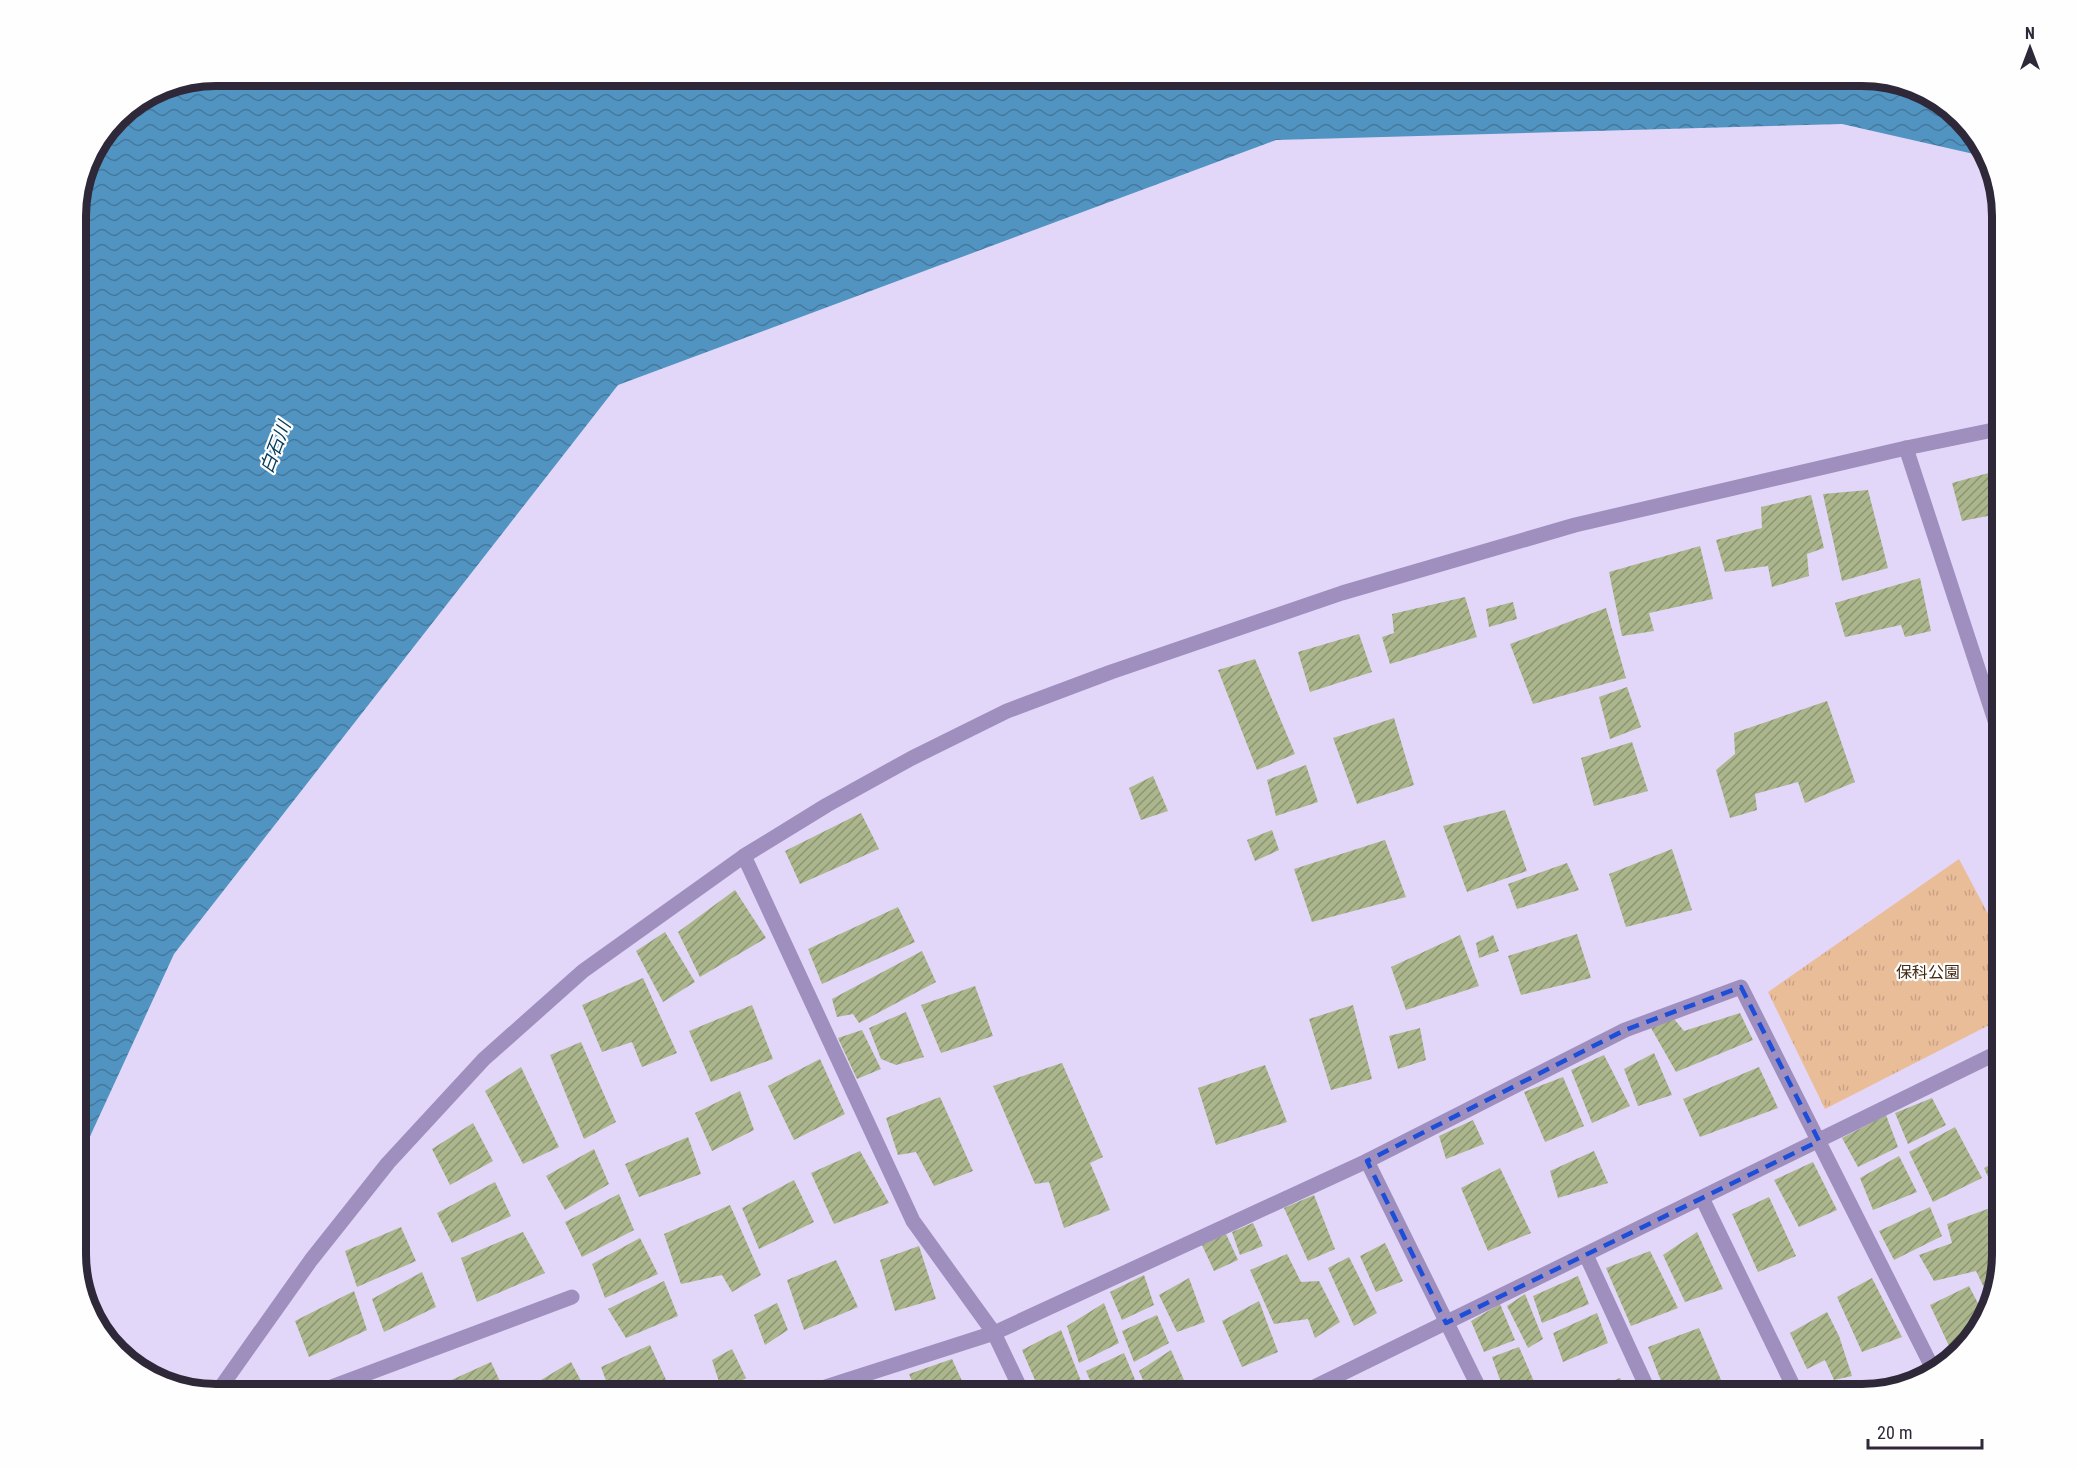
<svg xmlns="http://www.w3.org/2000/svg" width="2078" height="1469" font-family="'Roboto Condensed','Noto Sans JP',sans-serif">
<defs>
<pattern id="park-tufts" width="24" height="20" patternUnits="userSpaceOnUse" patternTransform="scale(1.5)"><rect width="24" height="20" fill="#eabd99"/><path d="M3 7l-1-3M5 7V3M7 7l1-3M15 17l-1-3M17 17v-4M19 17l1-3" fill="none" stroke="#c9a285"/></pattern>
<pattern id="water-waves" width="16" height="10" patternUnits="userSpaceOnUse" patternTransform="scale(1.5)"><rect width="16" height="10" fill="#5194c1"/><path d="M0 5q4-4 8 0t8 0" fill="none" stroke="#44799e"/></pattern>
<pattern id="building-hatch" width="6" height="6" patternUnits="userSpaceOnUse" patternTransform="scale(1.5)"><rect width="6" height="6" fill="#abb68c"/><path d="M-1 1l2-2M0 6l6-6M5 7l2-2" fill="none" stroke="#8c9473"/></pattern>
</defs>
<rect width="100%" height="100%" fill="#e2d7f9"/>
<polygon fill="url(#park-tufts)" points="1959,859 2003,942 2003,1018 1825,1109 1768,992"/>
<polygon fill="url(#water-waves)" points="215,75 1863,75 1941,99 1984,145 1987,157 1842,124 1276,140 618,385 174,954 75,1169 75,206 89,154 116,116 162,86"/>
<g fill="url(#building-hatch)">
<polygon points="2003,469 2003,513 1962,521 1952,483"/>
<polygon points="1868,490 1888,568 1842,581 1823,494"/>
<polygon points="1811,495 1824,548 1807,554 1809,576 1772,587 1768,566 1725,572 1716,540 1762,528 1761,507"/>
<polygon points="1700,546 1713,599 1649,613 1654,631 1622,636 1609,572"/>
<polygon points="1920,578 1931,631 1905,637 1901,625 1845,637 1835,603"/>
<polygon points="2003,583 2003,614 2002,614 1995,585"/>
<polygon points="1465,597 1477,637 1390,664 1382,637 1394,633 1392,614"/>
<polygon points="1513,602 1517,619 1489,627 1486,609"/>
<polygon points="1606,608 1626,678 1533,704 1510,644"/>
<polygon points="1359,634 1372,672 1310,692 1298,652"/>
<polygon points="1255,659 1295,754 1257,770 1218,670"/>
<polygon points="1627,687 1641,727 1610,739 1599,697"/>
<polygon points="1827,701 1855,782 1805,803 1798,782 1755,794 1757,810 1730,818 1716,770 1735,754 1734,733"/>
<polygon points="1394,718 1414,785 1357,804 1333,738"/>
<polygon points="1632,742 1648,791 1594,806 1581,758"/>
<polygon points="1306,765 1318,802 1276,816 1267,780"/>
<polygon points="1153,776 1168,811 1141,820 1129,788"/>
<polygon points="1505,810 1527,871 1467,892 1443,826"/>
<polygon points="861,813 879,849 800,884 785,851"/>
<polygon points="2003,814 2003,847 2000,848 1988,822"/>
<polygon points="1272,830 1279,850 1255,861 1247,840"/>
<polygon points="1385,840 1406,897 1312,922 1294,869"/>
<polygon points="1672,849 1692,910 1626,927 1609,874"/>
<polygon points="1567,863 1579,890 1517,909 1508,884"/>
<polygon points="735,890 766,938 700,977 678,932"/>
<polygon points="898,907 915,942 822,984 808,949"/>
<polygon points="665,932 695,982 663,1002 636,951"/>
<polygon points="1577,934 1591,978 1521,995 1508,956"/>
<polygon points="1460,935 1479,986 1406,1010 1391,967"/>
<polygon points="1493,935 1499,951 1479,958 1476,943"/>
<polygon points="922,951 936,982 859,1023 853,1014 837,1017 832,999"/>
<polygon points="2003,965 2003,1003 1988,971"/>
<polygon points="643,978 677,1053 642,1067 632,1042 602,1052 582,1005"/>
<polygon points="975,986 993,1036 941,1053 921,1005"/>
<polygon points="752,1005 773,1059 711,1082 689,1031"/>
<polygon points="1353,1005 1372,1079 1331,1090 1309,1019"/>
<polygon points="906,1012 924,1057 896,1065 881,1059 869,1028"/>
<polygon points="1740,1013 1753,1040 1676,1072 1651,1028 1674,1019 1684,1031"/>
<polygon points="1420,1028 1426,1060 1398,1069 1389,1036"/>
<polygon points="862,1030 881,1069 857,1079 838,1038"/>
<polygon points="581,1042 616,1122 584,1139 550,1055"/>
<polygon points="1654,1053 1672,1095 1638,1106 1624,1069"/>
<polygon points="1604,1055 1630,1106 1592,1123 1571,1070"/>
<polygon points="820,1059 845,1114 794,1140 768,1086"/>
<polygon points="1062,1063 1103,1157 1090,1163 1110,1210 1064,1228 1049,1182 1035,1184 993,1086"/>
<polygon points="1265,1065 1287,1122 1216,1145 1198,1088"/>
<polygon points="521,1067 559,1147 523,1164 485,1091"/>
<polygon points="1759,1067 1778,1108 1700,1137 1683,1099"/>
<polygon points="1563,1077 1584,1126 1545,1142 1524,1092"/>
<polygon points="740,1091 754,1130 712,1151 695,1113"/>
<polygon points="940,1097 973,1171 934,1186 916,1152 898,1155 886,1118"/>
<polygon points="1932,1098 1946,1125 1908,1144 1895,1113"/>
<polygon points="2003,1110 2003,1150 1989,1114"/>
<polygon points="1886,1115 1898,1147 1858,1167 1842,1138"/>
<polygon points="1473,1120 1484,1144 1446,1159 1439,1136"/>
<polygon points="473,1123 493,1161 450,1185 432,1149"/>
<polygon points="1955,1127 1982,1178 1933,1202 1909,1152"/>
<polygon points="688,1137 701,1174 639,1197 625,1164"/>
<polygon points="594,1149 609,1184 565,1210 546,1176"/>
<polygon points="860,1151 889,1203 834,1224 811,1173"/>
<polygon points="1594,1151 1608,1183 1558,1198 1550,1171"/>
<polygon points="1899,1156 1917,1192 1873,1210 1860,1178"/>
<polygon points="2003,1157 2003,1204 2001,1205 1984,1168"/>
<polygon points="1813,1162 1837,1210 1799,1227 1774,1180"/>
<polygon points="1500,1168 1531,1233 1488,1251 1461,1188"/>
<polygon points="794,1180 814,1222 759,1249 742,1208"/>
<polygon points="495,1182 511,1216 452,1243 437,1213"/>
<polygon points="619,1194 634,1230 582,1257 565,1222"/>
<polygon points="1314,1195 1335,1249 1308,1261 1284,1208"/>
<polygon points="1769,1197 1796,1256 1758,1272 1732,1214"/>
<polygon points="730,1205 761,1275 732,1292 722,1275 681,1284 664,1234"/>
<polygon points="1930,1207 1942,1236 1894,1260 1879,1231"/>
<polygon points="1990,1208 2003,1232 2003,1254 1989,1298 1976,1271 1934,1281 1919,1255 1952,1243 1947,1224"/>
<polygon points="1253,1223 1263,1246 1240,1255 1232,1232"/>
<polygon points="401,1227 416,1261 357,1287 345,1251"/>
<polygon points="523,1232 545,1273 477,1302 461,1258"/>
<polygon points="1697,1232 1723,1289 1685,1302 1663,1255"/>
<polygon points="1226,1234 1238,1260 1214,1271 1202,1245"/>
<polygon points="640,1238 658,1274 605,1298 592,1264"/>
<polygon points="1385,1243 1403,1281 1376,1292 1360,1256"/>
<polygon points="919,1246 936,1299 895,1311 880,1260"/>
<polygon points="1650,1251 1678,1308 1631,1326 1606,1268"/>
<polygon points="1287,1254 1301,1282 1319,1281 1340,1322 1315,1338 1308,1319 1274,1324 1250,1270"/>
<polygon points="1349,1257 1377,1313 1354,1326 1328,1268"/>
<polygon points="836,1260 858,1307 804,1330 787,1280"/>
<polygon points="422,1272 436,1307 384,1332 372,1299"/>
<polygon points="1144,1275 1154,1305 1122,1320 1110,1292"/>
<polygon points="1578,1276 1589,1304 1542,1323 1533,1296"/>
<polygon points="1189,1278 1205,1322 1177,1332 1159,1295"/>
<polygon points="1872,1278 1902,1337 1862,1352 1837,1297"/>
<polygon points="664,1281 678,1316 626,1338 608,1309"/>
<polygon points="1969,1286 1984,1315 1979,1332 1968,1342 1950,1348 1930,1305"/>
<polygon points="354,1291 367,1330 309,1357 295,1321"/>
<polygon points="1525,1294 1543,1339 1528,1348 1507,1306"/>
<polygon points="1259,1301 1278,1352 1242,1367 1222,1321"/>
<polygon points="777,1303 788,1330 765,1345 754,1315"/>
<polygon points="1104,1303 1119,1343 1079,1363 1067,1326"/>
<polygon points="1500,1304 1515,1340 1484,1352 1471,1321"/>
<polygon points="1827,1312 1839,1336 1852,1376 1834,1380 1825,1360 1807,1369 1790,1333"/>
<polygon points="1597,1313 1608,1343 1563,1362 1553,1333"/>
<polygon points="1157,1315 1169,1343 1134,1362 1122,1331"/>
<polygon points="1699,1328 1727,1394 1666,1394 1648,1347"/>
<polygon points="1061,1330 1086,1394 1041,1394 1022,1350"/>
<polygon points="650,1345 668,1384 634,1394 611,1394 601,1367"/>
<polygon points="1519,1347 1536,1386 1514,1394 1505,1394 1492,1357"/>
<polygon points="732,1349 746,1378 722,1391 712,1360"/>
<polygon points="1171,1350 1190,1394 1149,1394 1139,1371"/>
<polygon points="1124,1353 1141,1394 1096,1394 1086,1371"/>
<polygon points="952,1359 968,1394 917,1394 909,1374"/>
<polygon points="491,1362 506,1394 438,1394 436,1387"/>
<polygon points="571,1362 588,1394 528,1394 526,1389"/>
<polygon points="1620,1378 1628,1394 1580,1394"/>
<polygon points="389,1383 392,1394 358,1394"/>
</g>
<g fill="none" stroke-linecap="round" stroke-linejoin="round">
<g stroke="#9f8fbe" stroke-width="15">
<polyline points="1906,448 2003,745"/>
<polyline points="744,856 913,1221 994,1333 1023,1394"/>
<polyline points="1367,1161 1482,1394"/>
<polyline points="1702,1198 1797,1394"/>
<polyline points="1586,1255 1650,1394"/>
<polyline points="221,1386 274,1393 326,1389 572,1297"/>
<polyline points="216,1394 311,1260 388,1163 484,1059 583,971 744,856 827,805 912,758 1007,711 1111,672 1342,593 1575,525 1906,448 2003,428"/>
<polyline points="804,1394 994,1333 1367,1161 1625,1030 1741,987 1934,1371"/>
<polyline points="1300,1394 2003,1050"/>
</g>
</g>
<path fill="none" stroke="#1d4ed8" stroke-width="4.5" stroke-dasharray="12 8" stroke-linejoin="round" d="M1741 987 1819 1141 1446 1323 1367 1161 1625 1030Z"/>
<g text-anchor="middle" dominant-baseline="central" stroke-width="4.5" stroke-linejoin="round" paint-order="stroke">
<g font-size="16" fill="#422913" stroke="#fefefe">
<text x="1928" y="972">保科公園</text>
</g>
<g font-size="18" font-style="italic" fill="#013a59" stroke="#fefefe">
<text transform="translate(275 447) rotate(-69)">白石川</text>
</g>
</g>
<path d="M0 0H2078V1469H0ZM216 86H1862A130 130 0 0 1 1992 216V1254A130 130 0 0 1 1862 1384H216A130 130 0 0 1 86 1254V216A130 130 0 0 1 216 86Z" fill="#fefefe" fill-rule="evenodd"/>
<path fill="none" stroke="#2e2838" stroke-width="8" d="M216 86H1862A130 130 0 0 1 1992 216V1254A130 130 0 0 1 1862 1384H216A130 130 0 0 1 86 1254V216A130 130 0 0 1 216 86Z"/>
<g transform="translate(2030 48)" stroke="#fefefe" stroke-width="4.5" paint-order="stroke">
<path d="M0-4.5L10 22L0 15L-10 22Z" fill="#2e2838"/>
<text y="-9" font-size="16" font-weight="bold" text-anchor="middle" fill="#2e2838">N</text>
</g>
<path d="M1868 1439v9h114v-9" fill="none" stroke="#2e2838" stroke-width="3"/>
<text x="1877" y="1439" font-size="18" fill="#2e2838" stroke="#fefefe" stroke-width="4.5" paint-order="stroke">20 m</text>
</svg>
